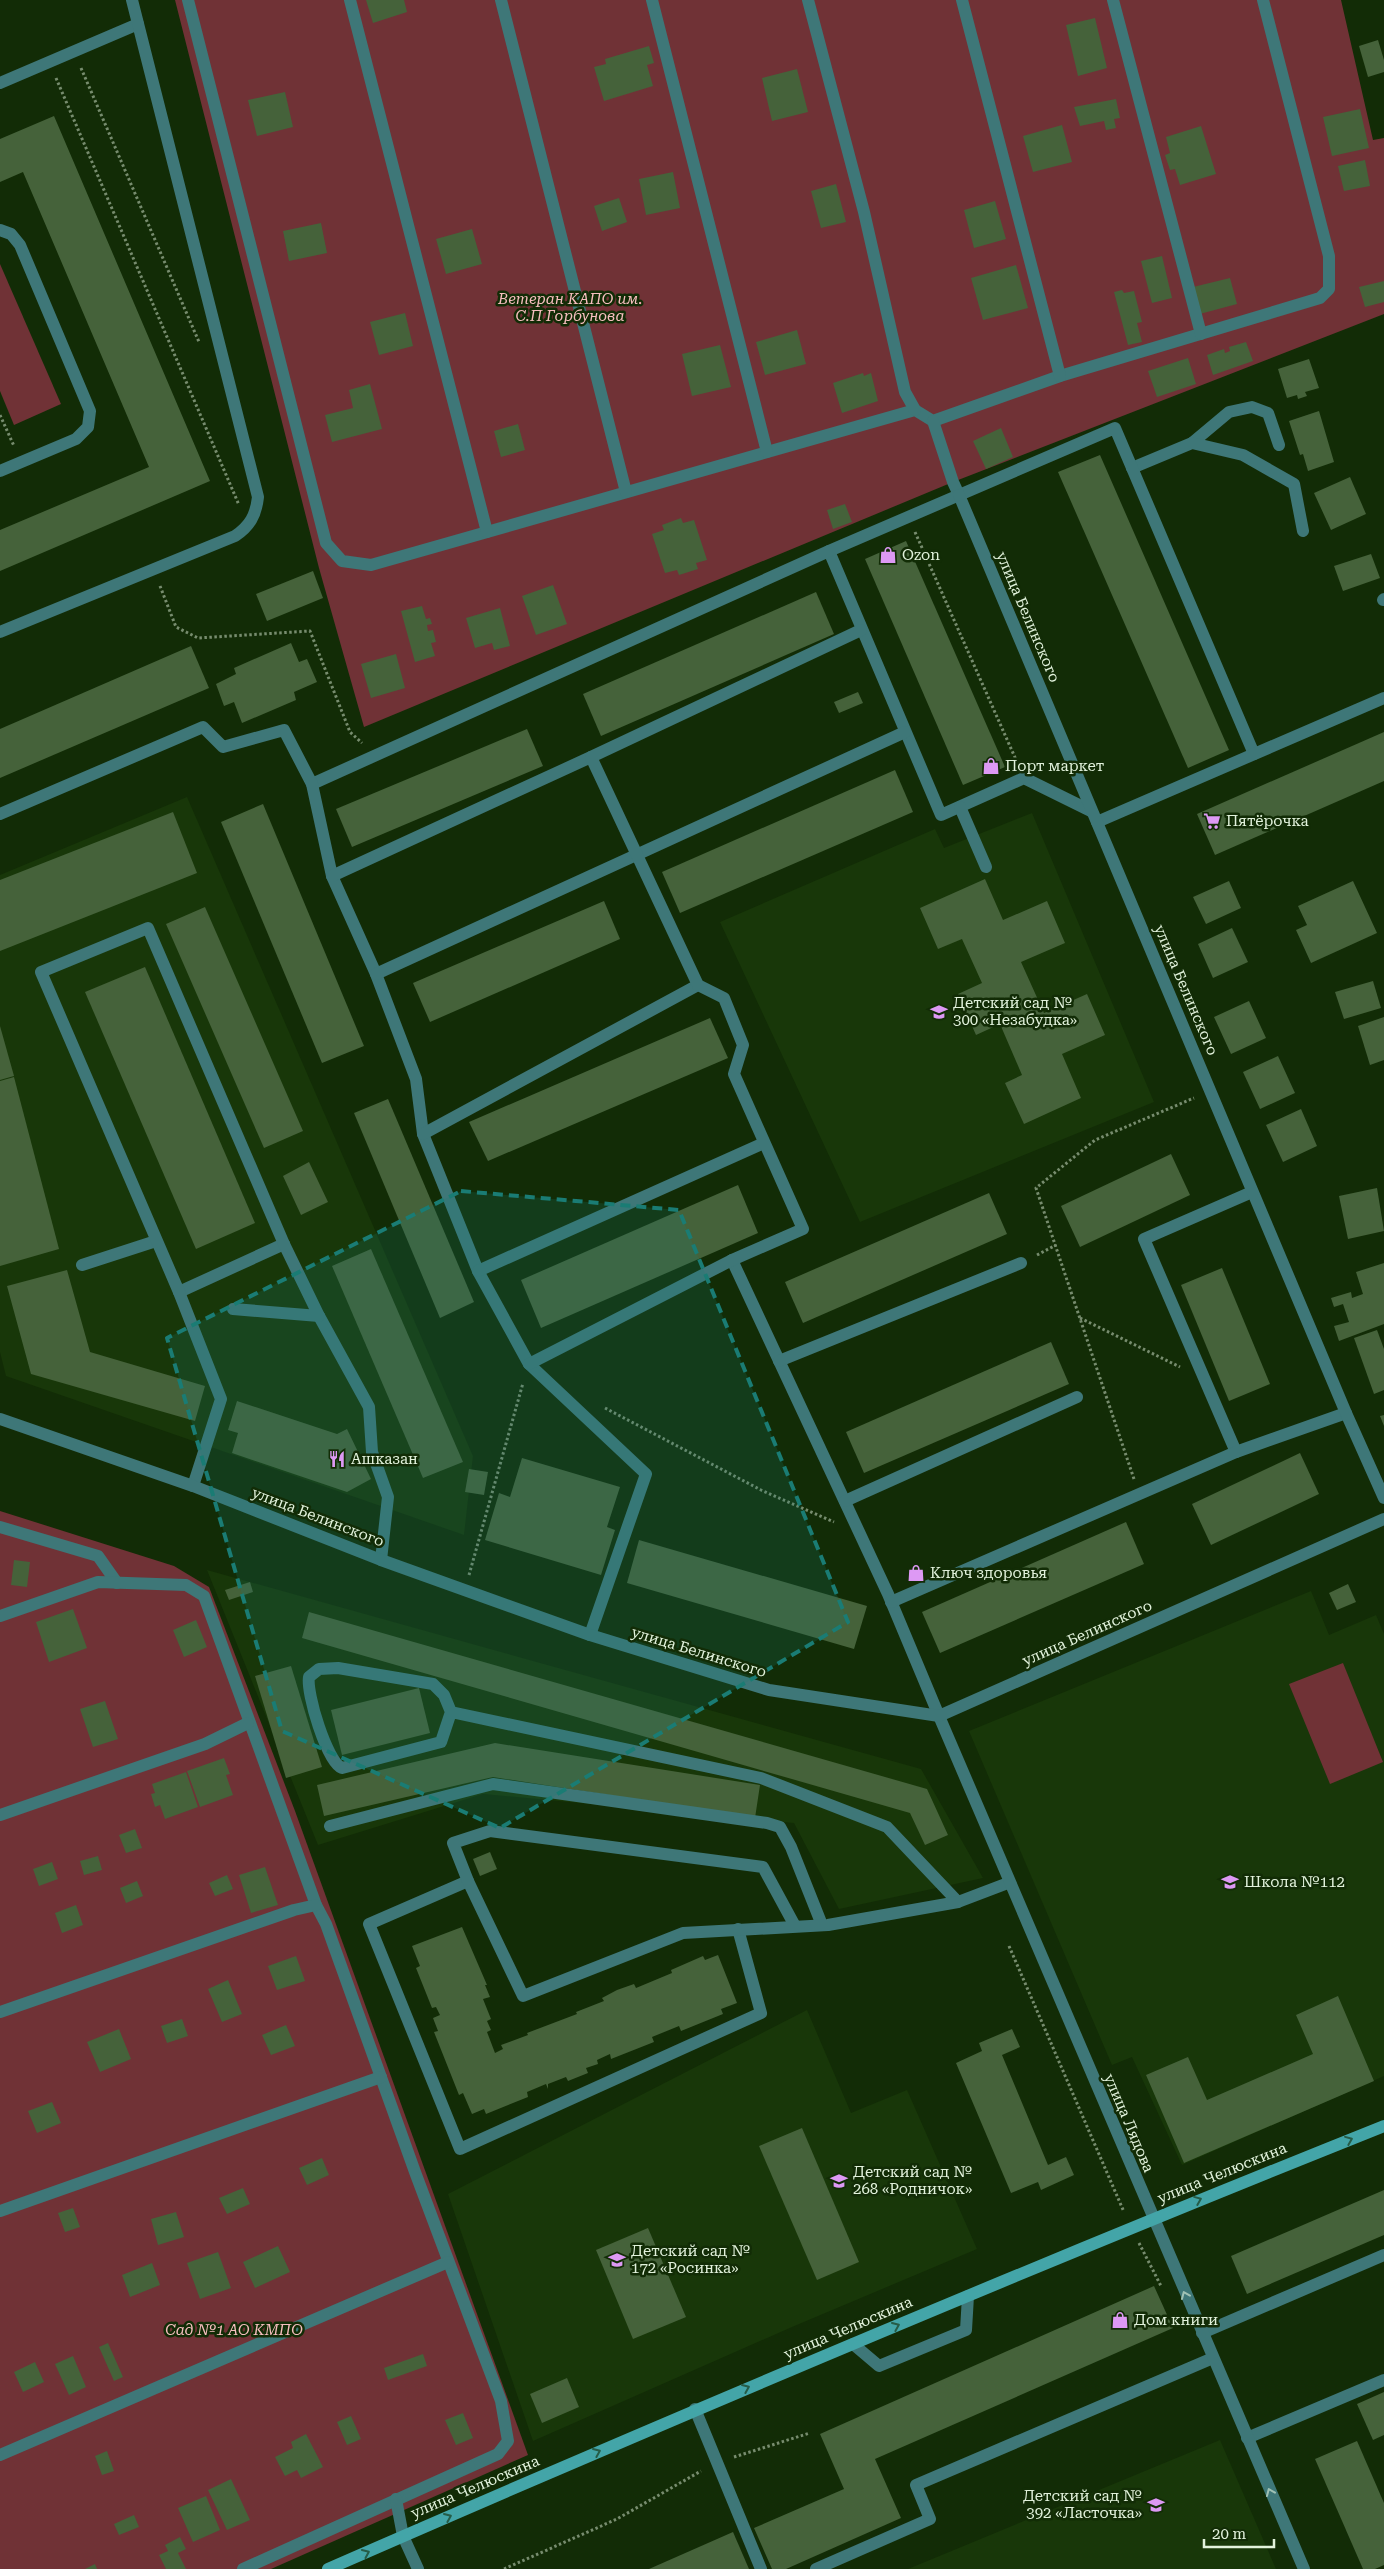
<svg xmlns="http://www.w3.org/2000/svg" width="1384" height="2569" font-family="'Roboto Serif',serif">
<rect width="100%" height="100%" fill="#122c06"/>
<g fill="#183709">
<polygon points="187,797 473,1456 464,1535 6,1376 0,1352 0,875"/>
<polygon points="1032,813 1154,1102 860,1222 720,922 935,829 944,848"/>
<polygon points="207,1570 921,1769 983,1878 839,1909 794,1823 483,1794 318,1845"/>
<polygon points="1311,1591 1329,1635 1376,1615 1384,1634 1384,2076 1182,2165 1132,2057 1112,2065 969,1731"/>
<polygon points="807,2010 851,2113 907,2090 977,2249 792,2327 533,2441 448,2194"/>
<polygon points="1220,2440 1276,2569 908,2569"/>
</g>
<g fill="#703236">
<polygon points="175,0 1341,0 1373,140 1384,138 1384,314 953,482 364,727 319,568"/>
<polygon points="0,264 61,404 14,425 0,391"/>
<polygon points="0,1511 174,1566 209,1587 295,1811 528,2455 271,2569 0,2569"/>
<polygon points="1343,1663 1383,1762 1330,1784 1289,1684"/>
</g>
<g fill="#45623a">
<polygon points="366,0 404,0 407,12 373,23"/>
<polygon points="1095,18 1107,68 1078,76 1066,25"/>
<polygon points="1378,40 1384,60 1384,72 1368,77 1359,46"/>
<polygon points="649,46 654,63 647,65 653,86 604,101 594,67 606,64 605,59"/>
<polygon points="797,69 808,112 772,121 762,78"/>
<polygon points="285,92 293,127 257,136 248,100"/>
<polygon points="1116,99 1120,118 1114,119 1116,128 1106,130 1104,121 1080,126 1074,107"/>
<polygon points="1360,109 1369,148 1332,156 1323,117"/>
<polygon points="54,116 210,481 0,571 0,530 149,467 23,172 0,182 0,139"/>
<polygon points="1062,125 1072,162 1033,172 1023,136"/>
<polygon points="1201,126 1216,174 1180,185 1175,169 1170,170 1165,155 1170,153 1166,137"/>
<polygon points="1365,160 1370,186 1344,191 1338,166"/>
<polygon points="673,172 680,208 646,215 639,179"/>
<polygon points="836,184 846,222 821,228 811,191"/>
<polygon points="619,198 627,222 602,231 594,206"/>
<polygon points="995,201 1006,239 974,248 964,210"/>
<polygon points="321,223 327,253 289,261 283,231"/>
<polygon points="472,229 482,264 446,274 436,239"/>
<polygon points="1162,256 1172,298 1152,303 1141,261"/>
<polygon points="1016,265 1028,308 983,320 971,278"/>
<polygon points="1230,278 1237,304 1196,315 1189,288"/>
<polygon points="1384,281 1384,302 1365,307 1359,287"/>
<polygon points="1122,290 1124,293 1134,291 1142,322 1137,323 1142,342 1128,345 1114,292"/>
<polygon points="405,313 413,346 379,355 370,322"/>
<polygon points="797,330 806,364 765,375 756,342"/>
<polygon points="1246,342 1253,361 1213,375 1207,355 1224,349 1225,353 1230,351 1229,347"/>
<polygon points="720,345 731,387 692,396 682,354"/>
<polygon points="1188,358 1196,384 1157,397 1148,371"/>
<polygon points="1309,359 1319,388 1305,392 1307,396 1298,399 1297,395 1287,398 1278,369"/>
<polygon points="863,373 864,376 871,373 878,401 842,413 833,383"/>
<polygon points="370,384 382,429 332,442 325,415 353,408 349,390"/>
<polygon points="1319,411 1334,462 1308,471 1303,454 1300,455 1289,421"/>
<polygon points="518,424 525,450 501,457 494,431"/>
<polygon points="1001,428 1013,457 986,469 973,441"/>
<polygon points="1100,455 1229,750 1188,768 1058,472"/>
<polygon points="1350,477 1366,514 1331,530 1314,493"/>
<polygon points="845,504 852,522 833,529 827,510"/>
<polygon points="681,518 683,523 694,520 707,560 696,563 698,569 679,575 677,570 665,573 652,534 664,530 662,525"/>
<polygon points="906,541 1005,767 963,785 865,559"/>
<polygon points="1371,554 1380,578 1343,591 1334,566"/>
<polygon points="313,571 323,598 267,621 256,594"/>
<polygon points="553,585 567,624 536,635 522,596"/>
<polygon points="816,592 834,634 601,736 583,694"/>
<polygon points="422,606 426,619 430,618 432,624 427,625 428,631 433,630 436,642 431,643 435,656 415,662 401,611"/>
<polygon points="500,608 510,646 494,650 492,643 475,648 466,618"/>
<polygon points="291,643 299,662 307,659 317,682 294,692 296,700 242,723 234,702 224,706 216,684 236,674 234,668"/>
<polygon points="191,646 209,688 0,778 0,729"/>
<polygon points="396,654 405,688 371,698 361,664"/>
<polygon points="858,692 863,703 839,713 834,702"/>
<polygon points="527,729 543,766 352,847 336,809"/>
<polygon points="1384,732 1384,781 1215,855 1197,814"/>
<polygon points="895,770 913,812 680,913 662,872"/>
<polygon points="263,804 364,1046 322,1063 221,822"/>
<polygon points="173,812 197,873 0,951 0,880"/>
<polygon points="985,879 1003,920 1047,901 1065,943 1021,962 1044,1013 1087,994 1105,1035 1062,1054 1081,1098 1024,1124 1005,1083 1022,1075 1000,1024 976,1035 958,994 982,983 962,939 938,949 920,908"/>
<polygon points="1229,881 1241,908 1206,924 1193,897"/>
<polygon points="1353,881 1377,933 1311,963 1296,930 1307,925 1298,906"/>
<polygon points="604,901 620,939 430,1022 413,983"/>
<polygon points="205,907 303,1131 264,1148 166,924"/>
<polygon points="1232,928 1248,962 1213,978 1198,944"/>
<polygon points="145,967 255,1223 196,1249 85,992"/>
<polygon points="1373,981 1381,1008 1344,1019 1335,992"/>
<polygon points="1249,1001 1266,1038 1231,1054 1214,1017"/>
<polygon points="1384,1017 1384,1060 1370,1065 1358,1026"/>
<polygon points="710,1018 728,1058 488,1161 469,1122"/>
<polygon points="0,1026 14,1076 0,1080"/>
<polygon points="1278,1056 1295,1093 1260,1109 1243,1072"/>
<polygon points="14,1077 59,1249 0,1266 0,1081"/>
<polygon points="388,1099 474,1302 440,1318 354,1113"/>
<polygon points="1301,1109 1317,1146 1283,1162 1266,1125"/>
<polygon points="1171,1154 1190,1195 1080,1247 1061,1206"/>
<polygon points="309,1162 328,1202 301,1215 283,1176"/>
<polygon points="738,1185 758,1233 541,1328 521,1280"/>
<polygon points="1377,1188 1384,1231 1348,1239 1339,1196"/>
<polygon points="989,1193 1007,1234 803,1323 785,1282"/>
<polygon points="371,1249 463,1462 423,1478 332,1266"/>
<polygon points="1384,1263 1384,1324 1339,1341 1334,1326 1349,1322 1343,1304 1334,1307 1331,1298 1351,1292 1352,1298 1363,1294 1356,1272"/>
<polygon points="1222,1268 1270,1384 1229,1401 1181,1285"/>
<polygon points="67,1270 90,1352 205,1386 195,1421 31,1374 7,1286"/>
<polygon points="1377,1330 1384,1349 1384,1390 1374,1394 1354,1338"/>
<polygon points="1051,1342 1069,1384 864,1473 846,1432"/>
<polygon points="237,1401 337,1434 347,1429 371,1479 347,1492 232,1453 238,1433 228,1430"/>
<polygon points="1384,1415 1384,1426 1380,1416"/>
<polygon points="1300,1453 1319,1494 1211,1545 1192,1504"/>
<polygon points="522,1458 620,1487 607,1527 615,1530 601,1575 485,1540 499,1493 510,1497"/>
<polygon points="469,1469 488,1472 484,1495 465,1492"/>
<polygon points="1126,1522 1144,1564 940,1653 922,1612"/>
<polygon points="639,1540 867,1606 854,1649 627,1583"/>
<polygon points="14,1560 30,1562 27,1587 11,1585"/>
<polygon points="250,1582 253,1592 229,1600 225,1590"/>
<polygon points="1348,1584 1356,1602 1337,1610 1329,1593"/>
<polygon points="73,1609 87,1648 49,1662 36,1622"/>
<polygon points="309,1612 927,1789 948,1835 925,1845 910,1813 302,1638"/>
<polygon points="196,1620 207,1647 184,1657 173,1630"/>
<polygon points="291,1666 322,1767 286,1778 255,1676"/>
<polygon points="419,1688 430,1733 342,1755 331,1710"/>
<polygon points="105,1701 118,1739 93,1747 80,1709"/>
<polygon points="495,1743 760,1785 755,1818 493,1777 324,1816 317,1785"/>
<polygon points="224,1758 230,1774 226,1775 233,1795 200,1807 187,1771"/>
<polygon points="186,1772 198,1807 165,1819 160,1805 155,1807 151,1794 155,1793 152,1784"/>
<polygon points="135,1829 142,1848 126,1853 119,1835"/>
<polygon points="490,1852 497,1869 480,1876 473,1859"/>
<polygon points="98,1856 102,1870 84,1875 80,1861"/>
<polygon points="52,1862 58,1879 39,1886 33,1869"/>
<polygon points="265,1867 278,1905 251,1913 239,1875"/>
<polygon points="227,1875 233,1889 215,1896 209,1883"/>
<polygon points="137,1881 143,1896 126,1903 120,1888"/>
<polygon points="76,1905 83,1925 62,1933 55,1913"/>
<polygon points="462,1927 487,1985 485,1985 490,1997 483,1999 491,2019 487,2021 491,2030 487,2032 495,2053 503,2049 501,2045 528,2035 527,2033 577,2014 576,2012 604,2001 602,1998 617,1990 634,1984 636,1988 672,1973 671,1970 703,1956 705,1960 718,1955 737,2003 721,2009 723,2014 681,2031 679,2026 652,2037 654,2042 611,2059 610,2054 597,2060 598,2064 586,2068 588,2073 568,2081 566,2077 548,2084 548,2089 546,2084 527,2092 528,2097 486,2114 484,2109 472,2114 463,2093 459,2095 434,2032 438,2031 433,2018 440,2015 436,2007 432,2008 416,1968 420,1966 412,1946"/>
<polygon points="296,1956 305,1981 277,1990 268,1966"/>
<polygon points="228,1980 242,2014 222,2022 208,1989"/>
<polygon points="1338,1996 1374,2081 1184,2163 1146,2075 1188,2057 1207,2100 1313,2054 1296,2015"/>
<polygon points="182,2019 188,2036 167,2043 161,2026"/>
<polygon points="286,2025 295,2046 271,2055 262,2035"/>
<polygon points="119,2029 131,2059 100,2072 87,2042"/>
<polygon points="1012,2029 1020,2047 1002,2055 1048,2165 1066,2157 1074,2175 1041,2190 1038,2182 1011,2193 956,2063 982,2051 979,2043"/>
<polygon points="52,2102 61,2123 37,2133 28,2111"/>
<polygon points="802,2128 859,2262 817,2280 759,2146"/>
<polygon points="322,2158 329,2175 307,2185 299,2168"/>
<polygon points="243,2188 250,2204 227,2214 219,2198"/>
<polygon points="1384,2190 1384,2235 1247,2294 1231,2256"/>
<polygon points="73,2208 80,2227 65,2232 58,2213"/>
<polygon points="176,2212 184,2237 158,2245 151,2219"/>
<polygon points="648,2228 686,2317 633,2339 596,2250"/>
<polygon points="278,2246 290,2272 255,2288 243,2262"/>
<polygon points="218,2252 231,2288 200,2299 187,2263"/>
<polygon points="152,2263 160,2285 130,2297 122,2275"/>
<polygon points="1154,2286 1173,2328 875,2459 901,2518 786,2569 772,2569 754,2528 844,2489 820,2434"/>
<polygon points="108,2343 123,2377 114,2381 99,2347"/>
<polygon points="423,2354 427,2366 388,2380 384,2368"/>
<polygon points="73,2356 86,2387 69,2395 55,2364"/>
<polygon points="35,2362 44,2382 23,2392 14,2372"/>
<polygon points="567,2378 579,2407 542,2423 530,2394"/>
<polygon points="1384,2392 1384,2435 1373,2440 1357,2404"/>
<polygon points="463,2413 473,2438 456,2445 445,2420"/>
<polygon points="351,2416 361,2439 347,2445 337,2422"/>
<polygon points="306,2434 323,2467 301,2478 297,2470 285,2476 275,2457 293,2448 291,2442"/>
<polygon points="1357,2441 1384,2503 1384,2565 1375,2569 1363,2569 1315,2459"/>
<polygon points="107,2451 114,2471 102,2475 95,2456"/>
<polygon points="231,2479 250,2520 227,2530 208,2490"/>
<polygon points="206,2496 220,2530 193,2542 178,2508"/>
<polygon points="134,2515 139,2527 119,2535 114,2524"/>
<polygon points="733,2532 749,2569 649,2569"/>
<polygon points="180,2537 186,2549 178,2553 186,2569 166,2569 159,2555 168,2551 165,2545"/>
<polygon points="95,2564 97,2569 85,2569"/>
</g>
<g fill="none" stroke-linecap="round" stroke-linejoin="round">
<g stroke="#778c6e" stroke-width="3" stroke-dasharray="2.5 2.5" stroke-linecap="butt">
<polyline points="81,68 199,342"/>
<polyline points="56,78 239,505"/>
<polyline points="0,415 14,446"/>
<polyline points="915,532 1017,762"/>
<polyline points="160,586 176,627 198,638 310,631 350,732 362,743"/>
<polyline points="1037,1255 1056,1245"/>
<polyline points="1080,1318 1180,1367"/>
<polyline points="605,1408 761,1490 834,1522"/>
<polyline points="1134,1479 1036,1188 1095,1140 1194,1098"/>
<polyline points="469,1575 523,1383"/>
<polyline points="1009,1946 1124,2212"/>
<polyline points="1139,2243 1161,2286"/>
<polyline points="734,2457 810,2433"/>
<polyline points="504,2569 617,2519 701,2471"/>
</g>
<g stroke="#3e7778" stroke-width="12">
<polyline points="188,0 326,543 342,561 371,565 915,410 933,421 1060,376 1320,298 1329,289 1329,256 1263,0"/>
<polyline points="350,0 487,532"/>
<polyline points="501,0 626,492"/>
<polyline points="652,0 767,452"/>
<polyline points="808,0 864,212 905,392 915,410"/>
<polyline points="962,0 1060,376"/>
<polyline points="1113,0 1201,334"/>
<polyline points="0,83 138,24"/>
<polyline points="0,230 11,234 20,245 90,411 88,427 76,439 0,471"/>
<polyline points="933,421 953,482 959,495"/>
<polyline points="1192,443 1229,412 1252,407 1268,413 1279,445"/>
<polyline points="1132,468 1192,443 1243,455 1294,484 1303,531"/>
<polyline points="829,551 941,815 1024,778 1091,811"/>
<path d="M0 632 235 536C250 526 256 515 258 497L132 0"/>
<polyline points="312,784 829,551 1115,428 1254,754"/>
<polyline points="960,807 986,867"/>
<polyline points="0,814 203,727 223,747 284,730 312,784 332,876 376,974 416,1079 423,1134 478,1271 529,1364 646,1474 590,1635"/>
<polyline points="1097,822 1384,698"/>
<polyline points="332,876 591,757"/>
<polyline points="376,974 905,732"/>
<polyline points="423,1134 698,985"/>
<polyline points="732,1260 888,1594 939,1716"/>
<polyline points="82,1265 156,1241"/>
<polyline points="478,1271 764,1143"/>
<polyline points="179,1292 284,1244"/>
<polyline points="319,1316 369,1407 372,1452 388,1497 381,1560"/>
<polyline points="779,1361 1021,1263"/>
<polyline points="529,1364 732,1260 803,1229 734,1074 743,1045 724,998 698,985 591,757 861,630"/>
<polyline points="1236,1452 1144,1239 1252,1192"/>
<polyline points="193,1486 221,1399 179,1292 41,972 148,928 284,1244 319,1316 233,1309"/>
<polyline points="845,1501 1077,1397"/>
<polyline points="0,1527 98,1556 117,1583"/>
<polyline points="891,1602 1236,1452 1346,1413"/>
<polyline points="0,1616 98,1582 186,1585 204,1596 316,1905 326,1924 415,2172 501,2401 508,2441 498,2454 243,2569"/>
<path d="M451 1712 441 1742 342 1768C327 1762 306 1693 309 1677L319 1669 338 1668 433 1684 444 1695 451 1712 761 1778 887 1827 958 1902"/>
<polyline points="0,1815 205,1744 248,1723"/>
<polyline points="330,1826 493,1784 767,1823 780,1827 791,1847 822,1925"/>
<polyline points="468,1881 369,1924 460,2149 761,2013 738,1929"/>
<polyline points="795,1926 763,1867 490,1831 453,1843 468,1881 523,1996 683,1933 828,1925 958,1902 1008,1883"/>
<polyline points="0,2012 294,1910 316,1905"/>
<polyline points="0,2211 381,2077"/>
<polyline points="1202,2333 1384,2255"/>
<polyline points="853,2344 879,2366 966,2330 968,2296"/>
<polyline points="695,2409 761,2569"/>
<polyline points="1247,2438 1384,2380"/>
<polyline points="0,2455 448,2262"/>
<polyline points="396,2499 403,2536"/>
<polyline points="816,2569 930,2519 916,2485 1213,2358"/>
</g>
<g stroke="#3e7778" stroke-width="12">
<polyline points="959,495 1346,1413 1384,1498"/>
<polyline points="1383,600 1384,599"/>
<polyline points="939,1716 1304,2569"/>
<polyline points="403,2536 418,2569"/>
</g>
<polyline stroke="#3e7778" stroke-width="12" points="0,1419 193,1486 381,1560 590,1635 769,1690 939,1716 1384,1519"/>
<path stroke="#43a5a8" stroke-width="12" d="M328 2569C678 2416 1029 2268 1384 2126"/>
</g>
<defs><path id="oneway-chevron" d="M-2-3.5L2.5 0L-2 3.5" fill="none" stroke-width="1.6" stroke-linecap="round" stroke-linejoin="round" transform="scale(1.25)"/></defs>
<g stroke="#265c47">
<use href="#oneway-chevron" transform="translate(1349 2140) rotate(-22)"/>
<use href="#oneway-chevron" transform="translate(1198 2200) rotate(-22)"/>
<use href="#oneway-chevron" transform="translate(896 2326) rotate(-23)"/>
<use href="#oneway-chevron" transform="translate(746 2388) rotate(-23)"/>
<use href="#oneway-chevron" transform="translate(597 2452) rotate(-23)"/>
<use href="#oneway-chevron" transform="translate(448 2517) rotate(-23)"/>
<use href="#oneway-chevron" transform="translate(366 2553) rotate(-24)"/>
</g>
<g stroke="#a0c1b4">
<use href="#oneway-chevron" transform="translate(1185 2295) rotate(-113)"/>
<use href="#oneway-chevron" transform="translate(1270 2492) rotate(-113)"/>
</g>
<path fill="#1a7c74" fill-opacity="0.2" stroke="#1a7c74" stroke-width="4" stroke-dasharray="10 6" stroke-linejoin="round" d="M461 1191 679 1210 848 1622 500 1828 282 1731 167 1338Z"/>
<defs>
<g id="shop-bare" transform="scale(1.35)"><path d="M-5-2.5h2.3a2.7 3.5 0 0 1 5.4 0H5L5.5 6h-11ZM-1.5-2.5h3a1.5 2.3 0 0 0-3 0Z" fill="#dd99f4" stroke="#122c06" stroke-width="2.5" paint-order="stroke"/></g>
<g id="supermarket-bare" transform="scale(1.35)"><path d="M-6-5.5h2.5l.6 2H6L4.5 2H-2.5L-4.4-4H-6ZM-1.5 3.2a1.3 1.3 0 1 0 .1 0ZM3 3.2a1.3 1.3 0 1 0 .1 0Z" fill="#dd99f4" stroke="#122c06" stroke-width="2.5" paint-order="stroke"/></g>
<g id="school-bare" transform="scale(1.35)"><path d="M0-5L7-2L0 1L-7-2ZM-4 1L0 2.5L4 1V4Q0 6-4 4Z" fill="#dd99f4" stroke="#122c06" stroke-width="2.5" paint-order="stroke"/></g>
<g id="restaurant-bare" transform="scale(1.35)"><path d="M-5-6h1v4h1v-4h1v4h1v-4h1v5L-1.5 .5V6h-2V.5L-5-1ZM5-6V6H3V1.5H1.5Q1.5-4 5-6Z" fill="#dd99f4" stroke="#122c06" stroke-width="2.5" paint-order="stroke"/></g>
</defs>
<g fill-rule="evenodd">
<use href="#shop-bare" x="888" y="555"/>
<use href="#shop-bare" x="991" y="766"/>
<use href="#supermarket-bare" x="1212" y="821"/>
<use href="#school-bare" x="939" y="1012"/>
<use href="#restaurant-bare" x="337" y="1459"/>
<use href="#shop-bare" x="916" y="1573"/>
<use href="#school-bare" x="1230" y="1882"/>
<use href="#school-bare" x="839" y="2181"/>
<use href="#school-bare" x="617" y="2260"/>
<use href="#shop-bare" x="1120" y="2320"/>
<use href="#school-bare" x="1156" y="2505"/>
</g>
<g text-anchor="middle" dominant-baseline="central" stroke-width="5" stroke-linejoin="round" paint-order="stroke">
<g font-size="15" font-style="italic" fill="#f7bebf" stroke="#122c06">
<text x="570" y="299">Ветеран КАПО им.<tspan x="570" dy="17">С.П Горбунова</tspan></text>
<text x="234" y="2330">Сад №1 АО КМПО</text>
</g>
<g font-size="15" fill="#e2f2dc" stroke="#122c06" text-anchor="start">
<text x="902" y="555">Ozon</text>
<text x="1005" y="766">Порт маркет</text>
<text x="1226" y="821">Пятёрочка</text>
<text x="953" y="1003">Детский сад №<tspan x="953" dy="17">300 «Незабудка»</tspan></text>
<text x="351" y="1459">Ашказан</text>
<text x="930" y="1573">Ключ здоровья</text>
<text x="1244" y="1882">Школа №112</text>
<text x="853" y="2172">Детский сад №<tspan x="853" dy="17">268 «Родничок»</tspan></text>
<text x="631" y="2251">Детский сад №<tspan x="631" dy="17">172 «Росинка»</tspan></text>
<text x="1134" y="2320">Дом книги</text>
<text x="1142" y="2496" text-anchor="end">Детский сад №<tspan x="1142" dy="17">392 «Ласточка»</tspan></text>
</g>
<g font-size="15" fill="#e2f2dc" stroke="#122c06">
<text transform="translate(1028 617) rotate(67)">улица Белинского</text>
<text transform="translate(1186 990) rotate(67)">улица Белинского</text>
<text transform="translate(318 1517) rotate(21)">улица Белинского</text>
<text transform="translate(1087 1633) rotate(-24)">улица Белинского</text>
<text transform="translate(699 1652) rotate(17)">улица Белинского</text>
<text transform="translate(1129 2123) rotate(67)">улица Лядова</text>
<text transform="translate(1222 2173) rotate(-22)">улица Челюскина</text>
<text transform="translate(848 2328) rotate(-23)">улица Челюскина</text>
<text transform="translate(475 2487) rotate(-23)">улица Челюскина</text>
</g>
</g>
<path d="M1204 2539v8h70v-8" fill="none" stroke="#e2f2dc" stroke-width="2.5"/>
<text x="1212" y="2539" font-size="15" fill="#e2f2dc" stroke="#122c06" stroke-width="4" paint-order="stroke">20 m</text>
</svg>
